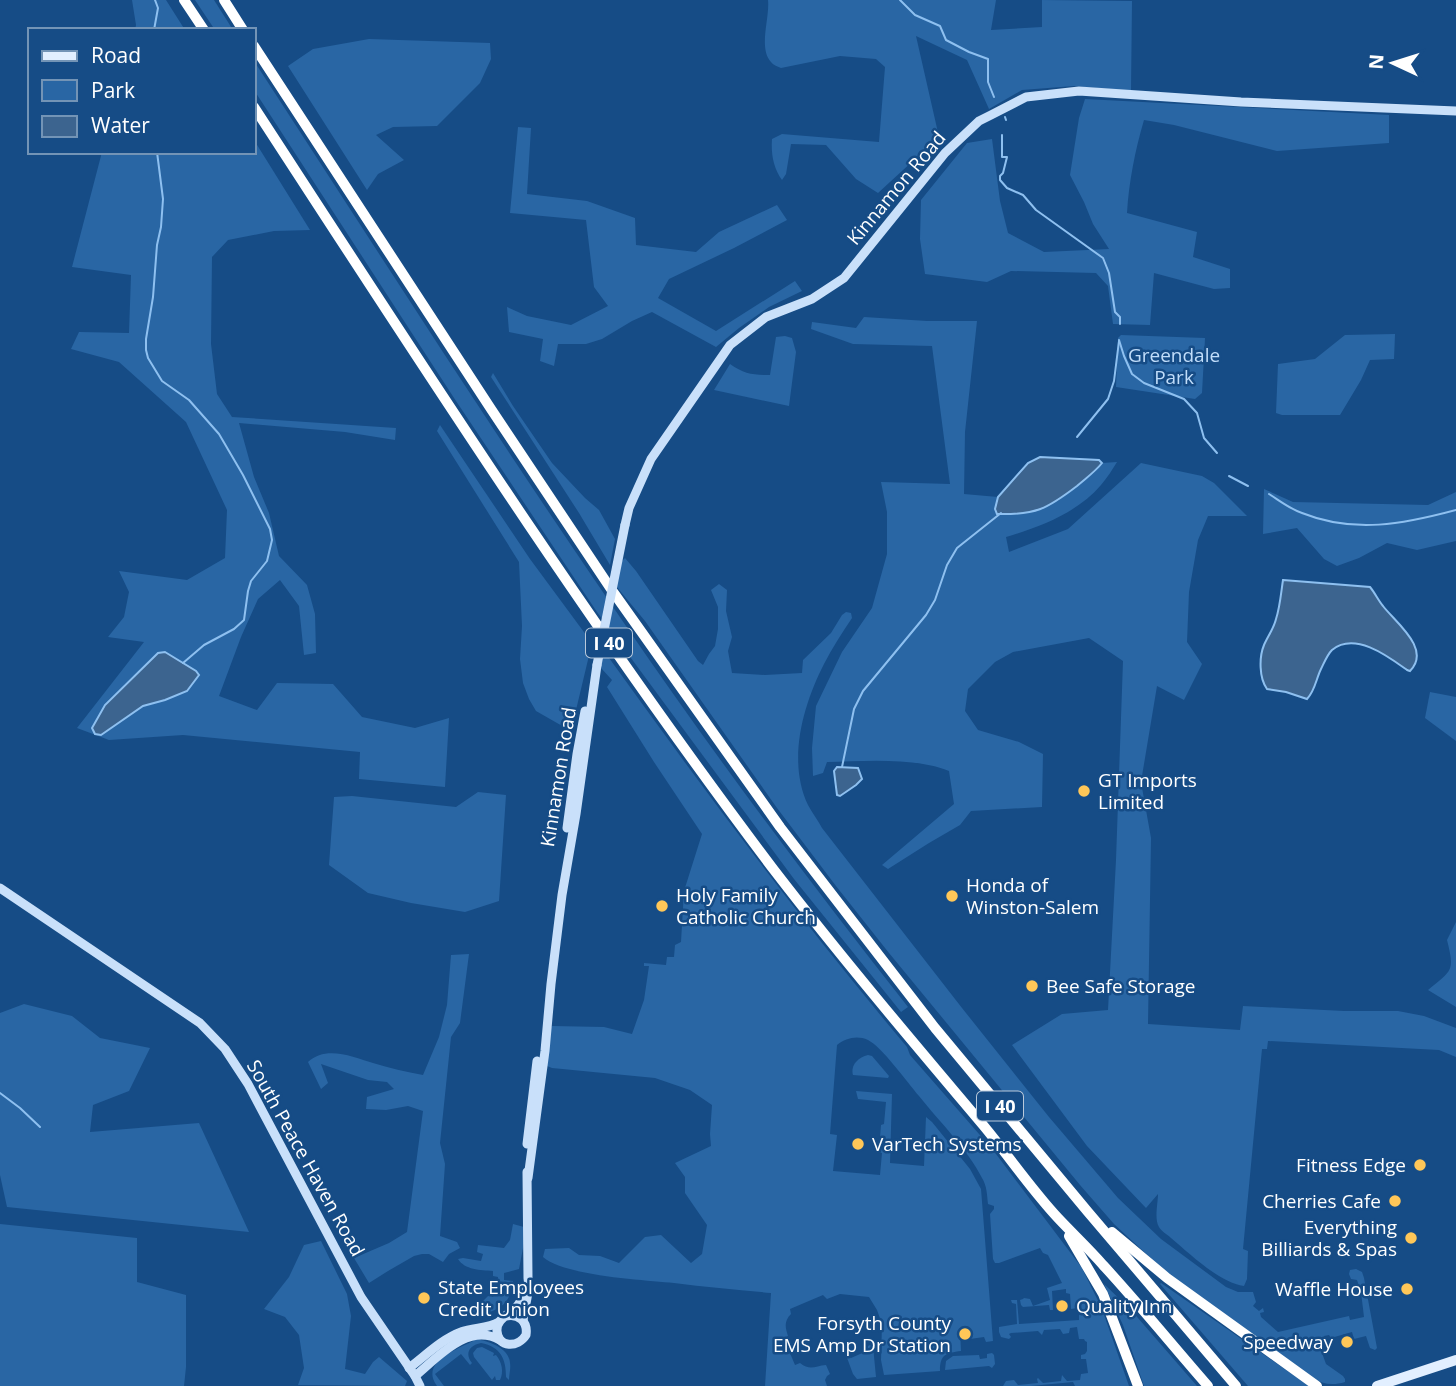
<svg xmlns="http://www.w3.org/2000/svg" width="1456" height="1386" font-family="'Open Sans',sans-serif">
<rect width="100%" height="100%" fill="#164c86"/>
<g fill="#2966a4">
<polygon points="132,0 166,0 185,30 135,30 136,25"/>
<polygon points="195,0 214,0 233,30 215,30"/>
<path d="M768 0H996L991 30 1042 27V0L1132 1 1131 91 1074 86 1022 90 989 109 967 60 916 36 939 137 878 193 856 179 826 145 791 144 786 174 782 180C773 167 771 154 772 139L782 134 879 142 885 67 876 59 840 56 781 68C777 66 773 65 771 62 758 48 770 18 768 0Z"/>
<polygon points="369,39 490,43 491,59 480,83 437,126 393,127 376,135 404,160 378,174 367,190 288,66 313,49"/>
<path d="M254 61C377 250 498 440 626 626 715 756 810 883 908 1007L901 1012 794 879 597 612 456 401 254 90Z"/>
<path d="M1085 99 1389 115V143L1277 151 1174 125 1144 120C1135 151 1129 181 1127 213L1197 232 1193 257 1230 269V288L1214 289 1154 273 1150 325 1113 324 1108 286 1096 273 1011 271 987 282 925 274 920 239 921 200 967 143 992 139 1000 201 1008 233 1044 252 1109 249 1093 224 1084 202 1070 175 1079 118Z"/>
<polygon points="518,127 531,128 527,194 587,201 635,218 636,245 696,252 719,232 777,205 787,220 734,248 669,279 658,298 716,331 795,281 802,291 769,307 739,328 716,347 652,312 632,321 602,339 586,344 558,344 554,366 540,361 543,339 509,332 507,307 527,316 571,325 608,306 594,287 586,220 510,213"/>
<polygon points="254,140 310,230 274,231 228,240 212,257 211,344 217,394 232,417 396,428 395,440 345,432 239,423 254,477 269,513 279,556 307,585 315,614 316,653 304,655 299,606 280,580 258,599 241,637 219,696 257,710 277,683 333,684 362,717 415,728 449,718 445,787 359,779 360,752 183,735 109,740 77,728 144,642 108,637 124,617 129,592 119,571 187,580 225,558 227,510 186,422 119,362 71,349 79,332 129,333 131,275 72,267 102,152 254,152"/>
<path d="M864 317 927 321H977L965 432 964 494 998 497 996 503 1058 501 1096 471 1102 463 1117 462C1112 470 1107 478 1101 485 1077 513 1040 527 1006 537L1009 552 1068 529 1141 463 1202 476 1214 483 1247 516H1208L1198 540 1189 592 1187 642 1202 664 1184 700 1157 686 1141 782 1151 838 1148 1024 1240 1030 1243 1006 1344 1011H1398L1424 1016 1456 1028V1057L1439 1050 1268 1041 1267 1049H1262L1243 1249 1248 1251 1247 1279 1244 1286C1220 1283 1190 1254 1171 1238 1168 1235 1161 1231 1159 1227 1154 1219 1158 1203 1158 1194L1146 1208 1087 1146 1012 1045 1062 1014 1108 1010 1116 860 1123 661 1089 638 1013 652 995 662 968 689 965 711 978 730 1019 742 1043 754 1042 807 971 811 960 825 929 843 888 869 882 865 954 804 949 771C915 757 863 761 827 762L823 773 813 776 812 748 816 706 842 652 872 608 887 554V512L881 482 950 484 932 346 853 344 811 329 812 322 856 328Z"/>
<polygon points="1395,334 1394,359 1370,360 1361,380 1340,415 1282,415 1276,413 1278,364 1315,359 1345,335"/>
<polygon points="1121,335 1205,338 1202,393 1195,399 1116,387 1118,338"/>
<path d="M785 336 792 338 796 352 789 406 714 390 730 364C744 374 753 375 770 375L776 337Z"/>
<polygon points="493,373 513,406 552,463 585,498 599,510 615,539 610,565 579,513 491,377"/>
<polygon points="440,425 530,559 592,643 571,731 536,711 529,699 523,683 520,659 522,626 519,562 437,431"/>
<polygon points="1264,489 1293,502 1428,505 1456,492 1456,541 1417,550 1387,543 1359,558 1337,566 1324,559 1297,528 1263,534"/>
<path d="M625 558 636 571 698 661 703 665 709 654 715 646 718 629V607L711 590 719 584 727 590 726 611 732 637 728 651 732 673 765 675 802 673 803 660 831 633 842 615 846 612 851 613 852 618C842 633 832 648 824 664 803 705 787 761 808 805 812 813 818 820 822 828L962 1008 1049 1117 1118 1198 1161 1239 1226 1287 1238 1292H1253L1256 1302 1253 1306 1259 1311 1263 1308 1264 1312 1260 1313 1261 1317 1278 1332 1349 1316 1350 1320 1364 1317 1361 1292 1357 1280 1351 1279 1349 1274 1350 1270 1356 1269 1362 1272 1364 1278 1377 1348 1375 1350 1370 1348 1366 1336 1354 1339 1352 1332 1331 1338 1329 1335 1324 1336 1325 1340 1318 1342 1326 1364 1343 1376 1345 1379V1382C1332 1386 1323 1384 1312 1378L1170 1276 1114 1224 1080 1185 889 953 836 886 777 808 645 621 616 586 621 562Z"/>
<path d="M604 651C701 786 800 920 907 1047L910 1055 993 1150 1082 1268 1102 1309 1129 1386H1075L1073 1382 1031 1386H1003L1006 1381 1014 1380 1018 1385 1038 1383 1037 1379 1038 1378 1043 1383 1061 1381 1062 1375 1067 1381 1080 1380 1081 1374 1088 1373 1086 1359H1081V1355L1085 1354 1087 1351V1342L1085 1341 1084 1339H1079L1077 1327 1070 1328 1069 1333 1063 1334 1060 1329 1044 1330 1042 1335 1038 1331 1011 1333 1009 1334 1011 1337 1009 1339 1001 1337 999 1332V1327L1017 1324 1016 1304 1012 1303 1011 1300H1017L1019 1324 1079 1320V1311L1077 1308 1071 1309 1070 1294 1066 1293V1289L1052 1291 1053 1310H1050L1049 1305 1023 1307 1021 1305 1020 1300 1023 1299 1024 1298 1030 1299 1033 1306 1050 1300 1047 1288 1062 1283 1048 1255 1043 1253 1040 1248 999 1263H995L993 1259 990 1214 994 1209V1206L988 1204C987 1195 987 1186 982 1178 969 1151 938 1120 919 1096 907 1082 882 1047 868 1040 857 1035 846 1038 837 1045L830 1134 837 1135 833 1171 880 1175 882 1153 879 1152 881 1125 884 1124 886 1102 858 1099 856 1091 892 1094 890 1163 924 1166 926 1117 932 1122 970 1169 981 1189 993 1341 986 1342 984 1337 970 1339V1330L964 1327V1330L960 1331 961 1351C946 1353 940 1354 940 1371L884 1375 881 1360 882 1324 877 1310 869 1297 840 1294 827 1299 823 1295 790 1309 791 1314C784 1321 785 1327 788 1336L784 1339 795 1365 800 1363C810 1371 815 1366 826 1365L830 1374 827 1376 825 1380 827 1386H765L771 1293C739 1290 706 1287 674 1283 643 1280 565 1276 543 1257L545 1249 569 1248 579 1255 600 1256 619 1263 645 1237 661 1235 691 1263 702 1254 707 1225 685 1193V1177L675 1163 711 1146 710 1134 712 1105 690 1090 655 1078 552 1068 547 1066 549 1030 552 1026 604 1027 632 1034 644 1000 649 966H644V963L666 965 667 957H674L675 945 681 942 684 891 702 834 654 762 607 687 612 680 601 668Z"/>
<polygon points="1430,692 1456,697 1456,741 1425,718"/>
<polygon points="478,792 506,795 499,901 465,912 411,903 368,893 329,865 334,797 352,796 456,807"/>
<path d="M1456 922V1007L1428 990C1452 970 1455 972 1447 940Z"/>
<path d="M469 954 460 1023 451 1037 440 1143 445 1164 440 1236 457 1242 460 1248 449 1254 443 1262 429 1254H422L414 1256 388 1271 369 1283 354 1258 389 1243 407 1232 423 1111 408 1106 386 1110 366 1109 367 1097 394 1089 387 1082 368 1080 321 1064 328 1083 321 1089 308 1062C326 1045 353 1057 373 1063 389 1068 406 1072 423 1075L439 1037 447 1005 451 955Z"/>
<polygon points="24,1004 72,1016 100,1038 150,1048 129,1091 93,1105 90,1132 199,1123 249,1232 7,1207 0,1175 0,1013"/>
<path d="M868 1055 872 1056 889 1076 888 1078 853 1075C850 1065 859 1057 868 1055Z"/>
<polygon points="0,1224 137,1238 137,1282 186,1295 186,1367 184,1386 0,1386"/>
<path d="M513 1224 524 1227V1243L519 1269 504 1273V1280L513 1281C510 1310 492 1313 467 1316V1311L482 1302 489 1295 493 1297 497 1288 498 1277 493 1276V1271C480 1270 465 1270 458 1259L463 1258 481 1261 483 1254 477 1252 478 1245 504 1248 510 1240Z"/>
<polygon points="321,1241 347,1294 351,1316 345,1369 365,1374 373,1362 379,1357 407,1381 405,1386 298,1385 304,1368 299,1335 285,1317 264,1309 289,1277 304,1245"/>
<polygon points="1161,1283 1309,1386 1248,1386 1160,1284"/>
<polygon points="1104,1284 1131,1310 1197,1386 1144,1386 1123,1325"/>
<path d="M476 1339C487 1341 509 1347 510 1363 511 1368 509 1375 509 1380L506 1377C506 1359 501 1347 481 1343 470 1345 464 1353 472 1363L470 1365 461 1354 435 1374 444 1386H437C419 1362 458 1349 475 1340L457 1345Z"/>
<polygon points="870,1345 873,1346 876,1377 857,1379 853,1374 846,1355 849,1354 851,1358 867,1351 866,1347"/>
<path d="M482 1347 494 1353 493 1356 496 1355C502 1362 504 1372 500 1380H496L495 1376 492 1380 474 1357 473 1353 477 1348Z"/>
<polygon points="992,1353 994,1355 995,1364 992,1368 989,1366 945,1370 946,1361 953,1356 979,1355 980,1359 987,1358 987,1354"/>
</g>
<g fill="#3c648f" stroke="#8ec0f0" stroke-width="2">
<path d="M1040 457 1099 460 1102 463C1095 472 1086 478 1077 486 1047 509 1036 515 997 514L995 509 998 497 1028 463Z"/>
<path d="M1283 580 1370 587C1375 593 1378 600 1383 606 1395 622 1432 649 1410 671L1407 670C1389 657 1355 631 1332 650 1327 655 1324 663 1321 669 1316 679 1315 691 1307 699L1286 692 1267 689C1259 678 1259 657 1264 645 1268 636 1274 628 1276 619 1280 607 1281 593 1283 580Z"/>
<polygon points="165,652 196,671 199,675 187,691 165,700 143,706 101,735 95,734 92,728 105,705 158,653"/>
<polygon points="837,767 858,768 862,779 856,785 840,796 837,795 834,771"/>
</g>
<g fill="none" stroke-linecap="round" stroke-linejoin="round">
<g stroke="#8ec0f0" stroke-width="2">
<polyline points="900,0 915,15 940,26 946,40 969,52 988,59 988,82 994,97"/>
<polyline points="154,30 158,8 155,0"/>
<polyline points="1005,117 1006,120"/>
<polyline points="1002,135 1002,157 1007,157 1003,173 1000,176 1000,180 1007,188 1023,195 1036,210 1103,258 1109,273 1115,312 1120,317 1120,324"/>
<polyline points="157,152 163,199 161,227 157,245 153,297 146,339 146,350 148,358 162,381 189,400 219,434 243,475 270,529 272,540 267,561 251,581 248,591 244,620 234,629 204,645 183,663"/>
<polyline points="1119,340 1124,356 1132,374 1144,383 1184,399 1197,413 1204,438 1217,453"/>
<polyline points="1077,437 1108,399 1114,381 1119,341"/>
<polyline points="1229,476 1248,486"/>
<path d="M1269 494C1280 501 1290 509 1302 513 1354 534 1404 524 1456 510"/>
<polyline points="842,767 854,709 863,691 926,615 935,600 947,565 957,548 1001,513"/>
<polyline points="0,1093 20,1108 40,1127"/>
</g>
<g stroke="#c9e0fa" stroke-width="9">
<polyline points="625,525 629,508 651,459 730,345 766,317 812,299 844,278 945,153 979,121 991,115 1026,97 1079,91 1241,102 1456,111"/>
<polyline points="567,828 577,754 585,711"/>
<polyline points="0,888 200,1023 225,1049 248,1084 361,1297 415,1376 420,1386"/>
<polyline points="527,1144 537,1061"/>
<polyline points="528,1178 545,1051 551,984 562,895 576,814 597,665"/>
<path d="M506 1316C519 1313 528 1322 526 1335 518 1348 498 1348 497 1331 496 1318 511 1314 518 1305 522 1300 523 1295 524 1289"/>
<polyline points="523,1320 529,1287 528,1278 527,1172"/>
<path d="M409 1368C425 1356 442 1339 461 1332 473 1327 488 1329 499 1322"/>
<path d="M415 1376C438 1357 468 1322 500 1340"/>
</g>
<polyline stroke="#e2efff" stroke-width="10" points="1377,1386 1456,1360"/>
<g stroke="#fff" stroke-width="10">
<polyline points="184,0 204,30"/>
<polyline points="224,0 243,30"/>
<polyline points="254,46 491,409 611,589 780,827 935,1028 1088,1212 1236,1386"/>
<path d="M254 107C422 365 588 624 774 870 841 957 912 1041 983 1125 1008 1155 1031 1189 1058 1218 1073 1234 1089 1249 1103 1265 1139 1304 1173 1346 1208 1386"/>
<polyline points="1112,1232 1167,1278 1317,1386"/>
<polyline points="1069,1236 1103,1294 1138,1386"/>
</g>
<polyline stroke="#c9e0fa" stroke-width="9" points="597,665 625,525"/>
</g>
<g fill="#ffc758" stroke="#164c86" stroke-width="2.5">
<circle cx="1084" cy="791" r="7"/>
<circle cx="952" cy="896" r="7"/>
<circle cx="662" cy="906" r="7"/>
<circle cx="1032" cy="986" r="7"/>
<circle cx="858" cy="1144" r="7"/>
<circle cx="1420" cy="1165" r="7"/>
<circle cx="1395" cy="1201" r="7"/>
<circle cx="1411" cy="1238" r="7"/>
<circle cx="1407" cy="1289" r="7"/>
<circle cx="424" cy="1298" r="7"/>
<circle cx="1062" cy="1306" r="7"/>
<circle cx="965" cy="1334" r="7"/>
<circle cx="1347" cy="1342" r="7"/>
</g>
<g text-anchor="middle" dominant-baseline="central" stroke-width="5" stroke-linejoin="round" paint-order="stroke">
<g fill="#164c86" stroke="#b9c9db" stroke-width="2">
<rect x="586" y="628.5" width="46" height="29" rx="5"/>
<rect x="977" y="1091.5" width="46" height="29" rx="5"/>
</g>
<g font-size="18" font-weight="bold" fill="#fff">
<text x="609" y="643">I 40</text>
<text x="1000" y="1106">I 40</text>
</g>
<g font-size="19" fill="#fff" stroke="#164c86">
<text transform="translate(896 188) rotate(-50)">Kinnamon Road</text>
<text transform="translate(558 777) rotate(-81)">Kinnamon Road</text>
<text transform="translate(306 1158) rotate(61)">South Peace Haven Road</text>
</g>
<g font-size="19" fill="#c1ddfa" stroke="#164c86">
<text x="1174" y="355">Greendale<tspan x="1174" dy="22">Park</tspan></text>
</g>
<g font-size="19" fill="#fff" stroke="#164c86" text-anchor="start">
<text x="1098" y="780">GT Imports<tspan x="1098" dy="22">Limited</tspan></text>
<text x="966" y="885">Honda of<tspan x="966" dy="22">Winston-Salem</tspan></text>
<text x="676" y="895">Holy Family<tspan x="676" dy="22">Catholic Church</tspan></text>
<text x="1046" y="986">Bee Safe Storage</text>
<text x="872" y="1144">VarTech Systems</text>
<text x="1406" y="1165" text-anchor="end">Fitness Edge</text>
<text x="1381" y="1201" text-anchor="end">Cherries Cafe</text>
<text x="1397" y="1227" text-anchor="end">Everything<tspan x="1397" dy="22">Billiards &amp; Spas</tspan></text>
<text x="438" y="1287">State Employees<tspan x="438" dy="22">Credit Union</tspan></text>
<text x="1393" y="1289" text-anchor="end">Waffle House</text>
<text x="1076" y="1306">Quality Inn</text>
<text x="951" y="1323" text-anchor="end">Forsyth County<tspan x="951" dy="22">EMS Amp Dr Station</tspan></text>
<text x="1333" y="1342" text-anchor="end">Speedway</text>
</g>
</g>
<rect x="28" y="28" width="228" height="126" fill="#164c86" stroke="#7394b6" stroke-width="2"/>
<rect x="42" y="51" width="35" height="10" fill="#e2efff" stroke="#7394b6" stroke-width="2"/>
<text x="91" y="63" font-size="21" fill="#ffffff">Road</text>
<rect x="42" y="80" width="35" height="21" fill="#2966a4" stroke="#7394b6" stroke-width="2"/>
<text x="91" y="98" font-size="21" fill="#ffffff">Park</text>
<rect x="42" y="116" width="35" height="21" fill="#3c648f" stroke="#7394b6" stroke-width="2"/>
<text x="91" y="133" font-size="21" fill="#ffffff">Water</text>
<g transform="translate(1393 63) rotate(274)" stroke="#164c86" stroke-width="5" paint-order="stroke">
<path d="M0-5L12 26L0 18L-12 26Z" fill="#ffffff"/>
<text y="-10" font-size="19" font-weight="bold" text-anchor="middle" fill="#ffffff">N</text>
</g>
</svg>
